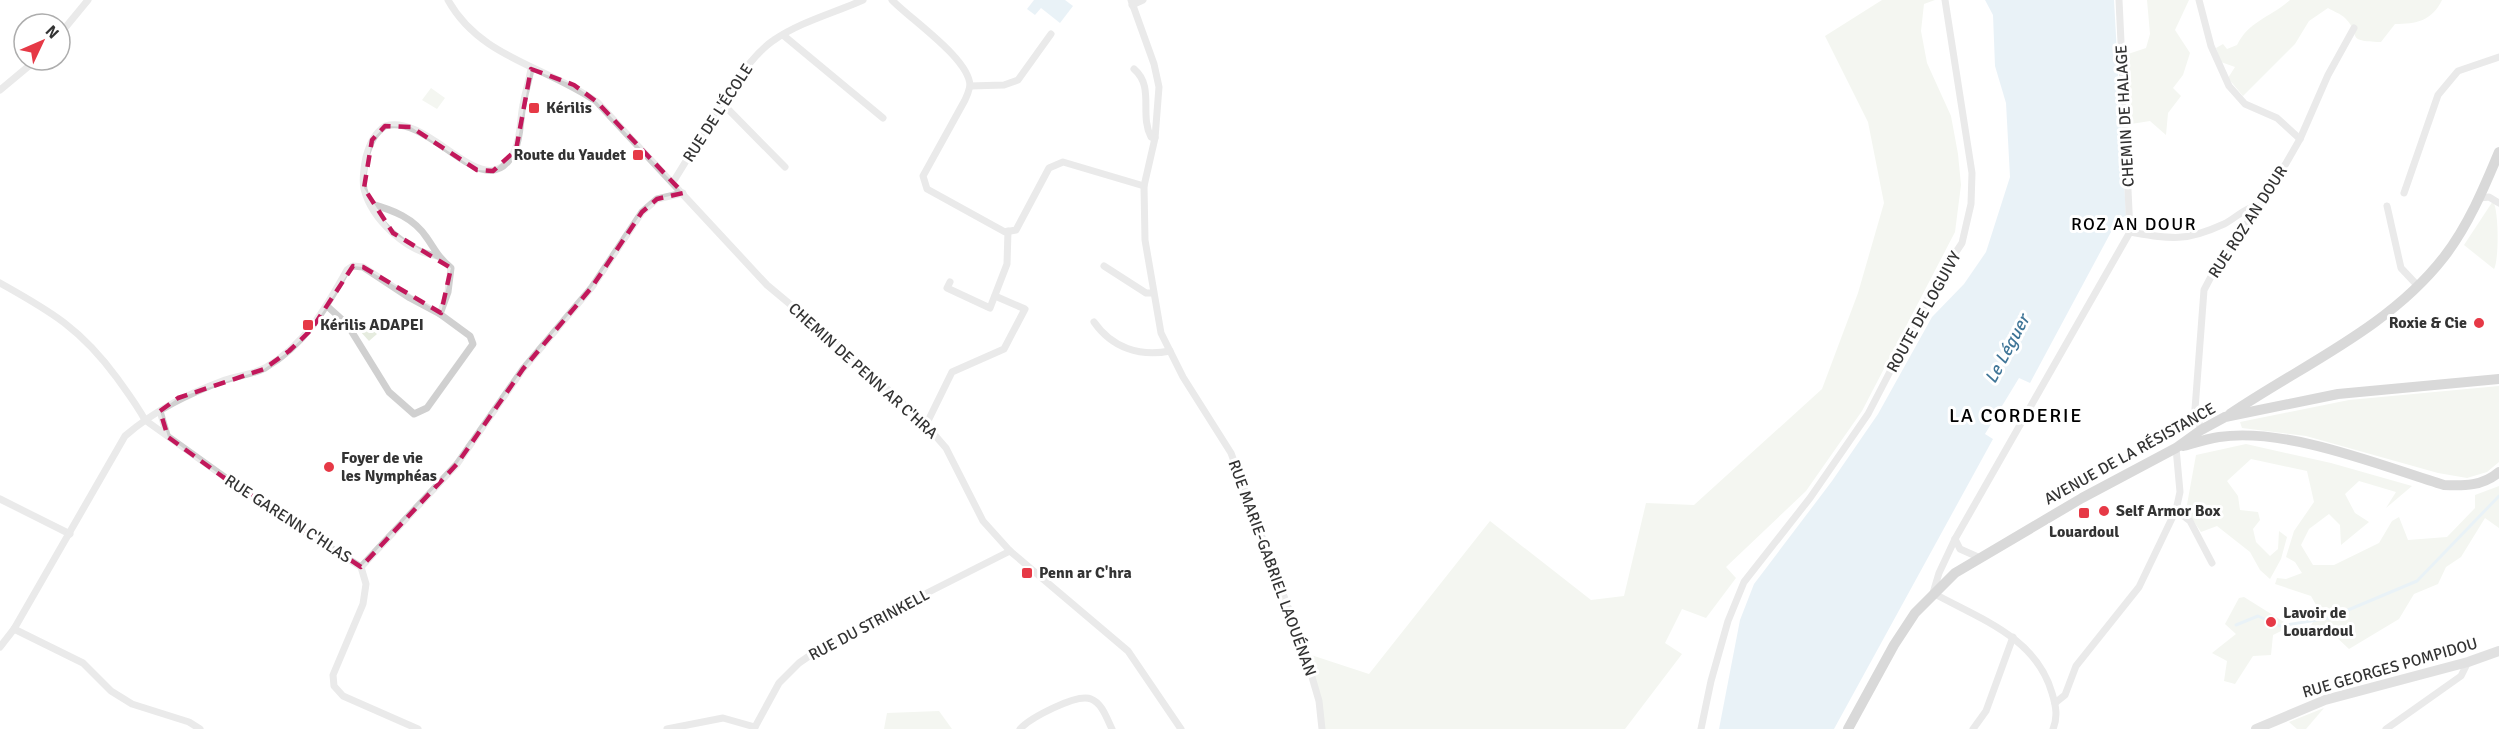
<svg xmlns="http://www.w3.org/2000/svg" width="2499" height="729" font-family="Signika,sans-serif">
<rect width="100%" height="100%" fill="#fff"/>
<g fill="#e6ecdf">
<polygon points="1882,0 1935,0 1924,4 1921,31 1927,63 1951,116 1958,154 1961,185 1955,232 1862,411 1806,491 1726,567 1736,578 1706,618 1682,609 1665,643 1682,654 1625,729 1324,729 1305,653 1369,674 1490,521 1591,600 1624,596 1646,503 1694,505 1822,389 1858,293 1884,203 1868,122 1825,36"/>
<path d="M2147 0H2189L2175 30 2190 53 2183 75 2173 88 2181 96 2168 113 2166 135 2150 121 2131 124C2132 100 2128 78 2128 54L2146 48 2150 34Z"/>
<path d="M2290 0H2442C2432 21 2416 24 2395 24L2381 42C2343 41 2363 36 2345 18 2341 14 2333 11 2328 8L2309 21 2295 44 2243 96 2228 78 2235 67 2221 62 2216 48 2223 44 2227 49 2237 45C2249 21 2269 18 2290 0Z"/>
<polygon points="431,88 445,98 437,109 422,100"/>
<path d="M2493 201C2499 211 2499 260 2494 269L2464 245Z"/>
<polygon points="365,324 377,334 369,341 359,330"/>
<polygon points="2499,386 2499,462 2487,472 2467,478 2438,473 2306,436 2242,428 2240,422 2349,400"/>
<polygon points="2246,444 2331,463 2412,486 2386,508 2396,492 2359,481 2345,494 2355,513 2369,522 2341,545 2340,525 2329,514 2309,529 2301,545 2313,565 2334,565 2379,543 2392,521 2399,517 2408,540 2447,537 2475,508 2475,495 2499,486 2499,528 2485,518 2461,557 2446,567 2438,584 2414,594 2399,619 2349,649 2333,634 2309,628 2320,612 2311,596 2275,584 2277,578 2286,579 2302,573 2295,562 2286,557 2294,531 2314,502 2307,471 2251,459 2227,481 2238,496 2240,510 2258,512 2260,520 2253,529 2256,542 2270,556 2278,549 2279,531 2287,537 2281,559 2270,579 2260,570 2250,552 2217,526 2201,532 2186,510 2196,455"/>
<polygon points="2244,597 2284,622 2283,630 2273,635 2271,655 2253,656 2235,684 2224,681 2227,661 2212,653 2236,634 2225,624 2239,598"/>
<polygon points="2324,708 2306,729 2297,729 2289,722"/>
<polygon points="939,711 952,729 884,729 887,713"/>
</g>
<g fill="#cfe2ee">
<polygon points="1034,0 1065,0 1073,6 1060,23 1041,8 1035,15 1027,9"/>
<polygon points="1985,0 2114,0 2126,216 2118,219 2030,383 2019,378 1985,434 1993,439 1834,729 1719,729 1740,620 1754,584 1832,481 1878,414 1932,317 1964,284 1986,252 2010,177 2006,103 1995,66 1993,15"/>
</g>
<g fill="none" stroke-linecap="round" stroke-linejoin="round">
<polyline stroke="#cfe2ee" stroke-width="3" points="2236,625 2258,616 2280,626 2329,618 2417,581 2499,496"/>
<g stroke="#d0d0d0" stroke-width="7">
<path d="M448 0C480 58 546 66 597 102L767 285 851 355 926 425 946 448 983 521 1010 551 1128 651 1181 729"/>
<path d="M892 0C910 19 970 59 970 86 969 90 967 96 965 100L923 176 927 189 1005 232 1016 230 1049 168 1063 162 1144 186"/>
<polyline points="1131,0 1154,64 1159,87 1155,138 1144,186 1145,240 1161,333 1183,377 1231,453 1305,653 1319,701 1322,729"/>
<polyline points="2119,0 2130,232"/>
<polyline points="2199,0 2211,46 2229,86 2245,104 2277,118 2300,139"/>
<polyline points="1132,5 1143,0"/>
<polyline points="60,34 88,0"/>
<polyline points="783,35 883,118"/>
<path d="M1134 69C1155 87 1139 114 1151 137L1155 138"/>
<polyline points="970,86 1004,85 1018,80 1051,34"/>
<polyline points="0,90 36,60"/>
<polyline points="723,104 785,167"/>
<path d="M673 182C698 144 739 63 774 40 800 22 834 13 863 0"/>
<polyline points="2404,193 2438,95 2458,71 2499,57"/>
<polyline points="2480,198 2489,197 2499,203"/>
<polyline points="2387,206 2401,268 2417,285"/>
<path d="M2130 232C2171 239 2185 242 2224 224 2236 218 2244 208 2257 206"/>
<path d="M437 256C406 251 372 220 364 189 362 179 364 167 366 157 370 143 374 134 385 126 431 112 487 212 515 150 521 137 520 119 523 105 525 93 529 81 531 69"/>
<polyline points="1104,266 1146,293 1153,293"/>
<polyline points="950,282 947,288 990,308 1007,264 1008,231"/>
<path d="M0 283C52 312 81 329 117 378 127 392 137 405 145 420L279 516 361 567 457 464 523 369 592 287 642 212 657 199 683 193"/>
<polyline points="327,306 347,324 389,392 414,414 427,408 473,344 470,336 440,314"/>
<path d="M1094 322C1112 348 1140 357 1170 351"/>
<polyline points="160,411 167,435"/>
<polyline points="926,425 952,372 1004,349 1025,309 995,296"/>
<polyline points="2201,430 2195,409 2204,290 2214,271 2273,186 2300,139 2328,75 2354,28"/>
<polyline points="0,499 70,534"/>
<polyline points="2176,510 2190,521 2212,563"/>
<polyline points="1955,539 1960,549 1978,557"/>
<polyline points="361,567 366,584 363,604 333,675 334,686 343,696 418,729"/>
<polyline points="14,629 83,663 111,691 132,704 189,722 200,729"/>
<path d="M0 647 14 629 125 436C155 410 188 394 225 380 238 376 253 374 265 368 305 345 326 308 347 270L353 266 363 267 410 298 440 314 448 292 451 268C438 257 436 251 427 238 414 218 393 210 371 204"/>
<polyline points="2055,703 2065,695 2076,666 2139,587 2176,510 2180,492 2176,448"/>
<polyline points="755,727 779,683 799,663 828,643 1010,551"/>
<polyline points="667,729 723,718 755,727"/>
<path d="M1020 729C1030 718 1077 693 1091 699 1102 703 1107 719 1112 729"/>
<polyline points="1701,729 1711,681 1728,621 1744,582 1810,498 1868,414 1938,279 1962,243 1971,204 1972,173 1945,0"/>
<polyline points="1973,729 1986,711 2013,637"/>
<path d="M2053 729C2058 717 2056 706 2052 693 2036 637 1980 619 1933 593L1939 573 1955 539 2130 232"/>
<polyline points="2386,729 2461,676 2468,662"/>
</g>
<polyline stroke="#bdbdbd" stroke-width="10" points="2256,729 2325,700 2468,662 2499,651"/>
<g stroke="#ababab" stroke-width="10">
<path d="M2230 414C2302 365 2389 328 2444 257 2468 226 2484 188 2499 152"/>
<path d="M2183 446C2194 443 2207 439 2219 437 2286 427 2379 465 2444 485 2464 486 2483 486 2499 472"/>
<polyline points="1848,729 1894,645 1915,613 1955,573 2082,498 2176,448 2201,430 2225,417 2338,394 2499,379"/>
</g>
</g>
<path d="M0 0H2499V729H0ZM531 69 574 85 597 102 683 193 657 199 642 212 592 287 523 369 457 464 361 567 223 477 168 437 160 411 178 398 264 369 289 351 311 330 353 266 363 267 441 313 451 268 393 233 364 188 372 140 385 126 411 127 477 170 493 171 516 150Z" fill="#fff" fill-opacity=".55" fill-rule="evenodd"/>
<path fill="none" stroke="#c2185b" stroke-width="4.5" stroke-dasharray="12 8" stroke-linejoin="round" d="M531 69 574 85 597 102 683 193 657 199 642 212 592 287 523 369 457 464 361 567 223 477 168 437 160 411 178 398 264 369 289 351 311 330 353 266 363 267 441 313 451 268 393 233 364 188 372 140 385 126 411 127 477 170 493 171 516 150Z"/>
<g fill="#e63946" stroke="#fff" stroke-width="2">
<rect x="528" y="102" width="12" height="12" rx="3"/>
<rect x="632" y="149" width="12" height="12" rx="3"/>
<circle cx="2479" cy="323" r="6"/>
<rect x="302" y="319" width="12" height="12" rx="3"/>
<circle cx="329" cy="467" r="6"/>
<circle cx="2104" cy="511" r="6"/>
<rect x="2078" y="507" width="12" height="12" rx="3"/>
<rect x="1021" y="567" width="12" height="12" rx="3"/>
<circle cx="2271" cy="622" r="6"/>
</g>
<g text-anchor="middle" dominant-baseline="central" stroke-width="6" stroke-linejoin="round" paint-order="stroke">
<g font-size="16" font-weight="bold" fill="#333" stroke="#fff" text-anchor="start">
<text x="546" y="108">Kérilis</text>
<text x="626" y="155" text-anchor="end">Route du Yaudet</text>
<text x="2467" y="323" text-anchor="end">Roxie &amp; Cie</text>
<text x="320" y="325">Kérilis ADAPEI</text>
<text x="341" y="458">Foyer de vie<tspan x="341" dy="18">les Nymphéas</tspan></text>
<text x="2116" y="511">Self Armor Box</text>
<text x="2084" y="532" text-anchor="middle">Louardoul</text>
<text x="1039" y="573">Penn ar C'hra</text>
<text x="2283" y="613">Lavoir de<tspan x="2283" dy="18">Louardoul</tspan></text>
</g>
<g font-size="16" fill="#333" stroke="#fff">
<text transform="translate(718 113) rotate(-57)">RUE DE L'ÉCOLE</text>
<text transform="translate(2125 116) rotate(-93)">CHEMIN DE HALAGE</text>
<text transform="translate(2248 222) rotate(-57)">RUE ROZ AN DOUR</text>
<text transform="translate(1924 312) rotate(-61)">ROUTE DE LOGUIVY</text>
<text transform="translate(863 371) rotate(42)">CHEMIN DE PENN AR C'HRA</text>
<text transform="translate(2130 454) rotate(-29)">AVENUE DE LA RÉSISTANCE</text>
<text transform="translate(288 519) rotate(33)">RUE GARENN C'HLAS</text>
<text transform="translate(1272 568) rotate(70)">RUE MARIE-GABRIEL LAOUÉNAN</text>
<text transform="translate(869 625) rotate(-28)">RUE DU STRINKELL</text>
<text transform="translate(2390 668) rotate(-16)">RUE GEORGES POMPIDOU</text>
</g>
<g font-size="18" letter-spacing="1.5" fill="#000" stroke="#fff">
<text x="2134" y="224">ROZ AN DOUR</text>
</g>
<g font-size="18" font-style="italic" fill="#3f7597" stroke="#fff">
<text transform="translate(2007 349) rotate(-62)">Le Léguer</text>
</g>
<g font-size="20" letter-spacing="1.5" fill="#000" stroke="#fff">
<text x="2016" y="415">LA CORDERIE</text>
</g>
</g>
<g transform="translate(42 42) rotate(46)"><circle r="28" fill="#ffffff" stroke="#adadad" stroke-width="1.5"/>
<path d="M0-4.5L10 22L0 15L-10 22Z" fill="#e63946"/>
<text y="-9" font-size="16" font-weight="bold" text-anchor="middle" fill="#333333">N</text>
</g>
</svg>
